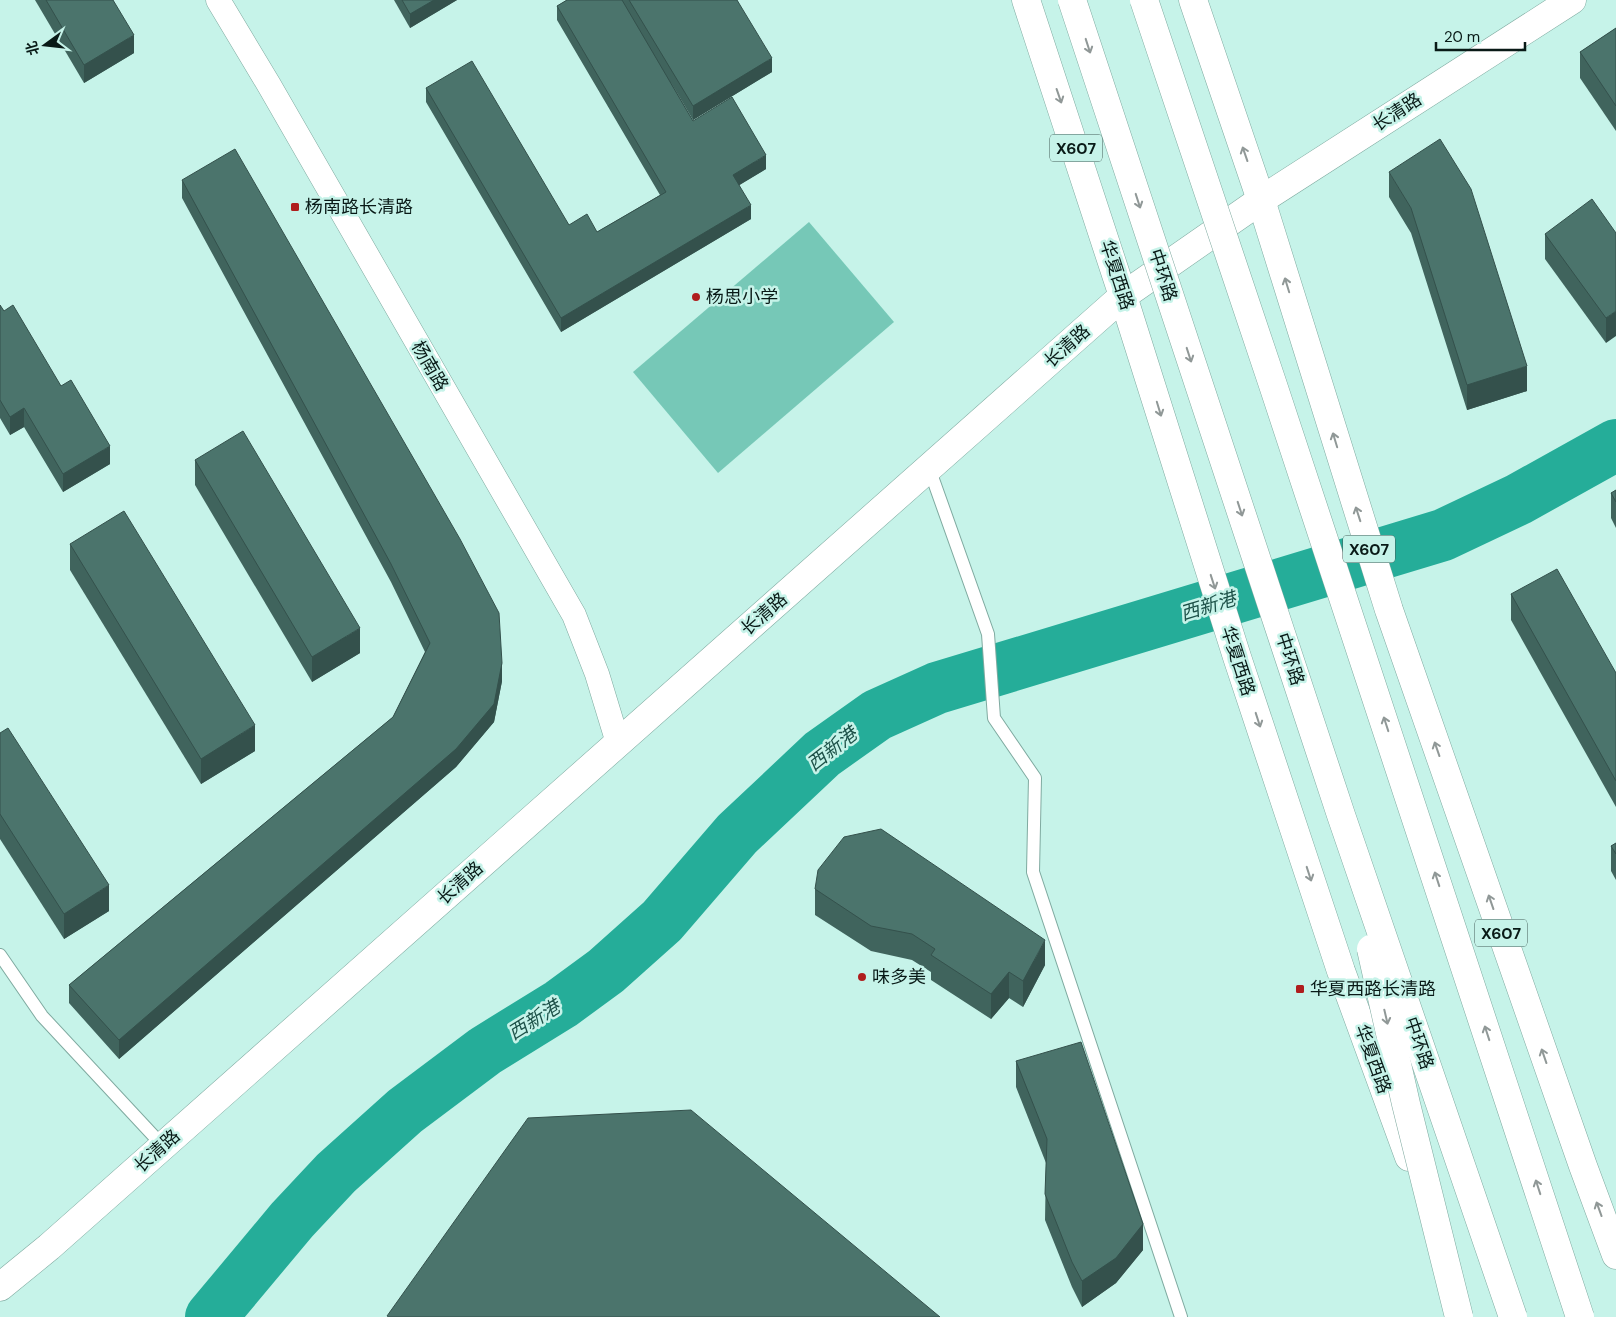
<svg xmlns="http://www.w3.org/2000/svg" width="1616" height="1317" font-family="'DM Sans','Noto Sans SC',sans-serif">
<rect width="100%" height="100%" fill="#c6f3e9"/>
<polygon fill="#76c8b7" points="809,222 894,322 718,473 633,372"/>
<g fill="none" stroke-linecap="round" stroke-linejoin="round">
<polyline stroke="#25ad99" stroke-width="52" points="211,1317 292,1220 336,1173 405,1111 485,1051 561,1004 606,971 662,921 737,834 822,754 877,715 937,688 1443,535 1519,499 1616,445"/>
<g stroke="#7faaa0" stroke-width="14">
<g id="service">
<polyline points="929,468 988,634 994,718 1035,778 1033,872 1181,1317"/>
<polyline points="0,955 42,1016 163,1146"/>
</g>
</g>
<g stroke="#7faaa0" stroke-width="25">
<polyline id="minor" points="218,0 269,85 574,615 597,674 618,743"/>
</g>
<g stroke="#7faaa0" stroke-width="29">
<polyline id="secondary" points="0,1287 49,1247 1123,296 1261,200 1572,0"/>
</g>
<g stroke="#7faaa0" stroke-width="29">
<g id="primary">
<polyline points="1026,0 1123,296 1237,657 1341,971 1409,1157"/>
<polyline points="1193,0 1261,200 1389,610 1583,1166 1616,1255"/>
</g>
</g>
<use href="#service" stroke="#fff" stroke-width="12"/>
<use href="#minor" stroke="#fff" stroke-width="24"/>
<use href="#secondary" stroke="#fff" stroke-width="28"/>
<use href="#primary" stroke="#fff" stroke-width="28"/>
<g stroke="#7faaa0" stroke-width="29" stroke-linecap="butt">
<g id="trunk-bridge">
<polyline points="1072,0 1341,815 1513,1317"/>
<polyline points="1144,0 1273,385 1580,1317"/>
<polyline points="1371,949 1406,1104 1459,1317"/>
</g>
</g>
<use href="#trunk-bridge" stroke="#fff" stroke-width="28"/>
</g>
<g fill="#40645d">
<polygon points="35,0 113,0 134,53 84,83"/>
<polygon points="394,0 457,0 410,28"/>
<polygon points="567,0 737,0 772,72 693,120 670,81 693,121 766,169 739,185 751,219 561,332 426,102 426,88 569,225 597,232 660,195 557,20 557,6"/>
<polygon points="1616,28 1616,131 1580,78 1580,52"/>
<polygon points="1389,172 1527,391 1467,410 1411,233 1389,197"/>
<polygon points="182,180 502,681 494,722 456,767 119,1059 69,1003 69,985 393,717 425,652 391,582 182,198"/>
<polygon points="1616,233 1606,343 1545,259 1545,234"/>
<polygon points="0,305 4,311 61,386 110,464 63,492 24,427 10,435 0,418"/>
<polygon points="195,460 360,653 312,682 195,485"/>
<polygon points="1616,490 1616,528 1611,518 1611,493"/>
<polygon points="70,544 255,751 201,784 70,570"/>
<polygon points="1511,594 1616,673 1616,807 1511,620"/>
<polygon points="0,733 109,911 64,939 0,839"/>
<polygon points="1616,843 1616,880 1611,871 1611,846"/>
<polygon points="815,889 1045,965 1023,1007 1009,998 991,1019 931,980 931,972 912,960 871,951 815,915"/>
<polygon points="1016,1061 1143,1250 1116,1283 1082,1307 1072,1287 1045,1220 1046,1163 1016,1087"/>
</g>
<g fill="#34514c">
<polygon points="434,0 457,0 410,28 410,14"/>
<polygon points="134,35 134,53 84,83 84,65"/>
<polygon points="772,58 772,72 693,120 693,106"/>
<polygon points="766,155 766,169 733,189 733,175"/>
<polygon points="751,205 751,219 561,332 561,318"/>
<polygon points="1616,311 1616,336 1606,343 1606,318"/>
<polygon points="1527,366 1527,391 1467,410 1467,385"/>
<polygon points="24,408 24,427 10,435 10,417"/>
<polygon points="110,446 110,464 63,492 63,474"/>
<polygon points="360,628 360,653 312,682 312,657"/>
<polygon points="502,663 502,681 494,722 456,767 119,1059 119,1040"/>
<polygon points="255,725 255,751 201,784 201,759"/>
<polygon points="109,885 109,911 64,939 64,914"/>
<polygon points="1045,940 1045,965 1023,1007 1023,981"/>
<polygon points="1009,972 1009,998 991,1019 991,994"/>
<polygon points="1143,1224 1143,1250 1116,1283 1082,1307 1082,1281"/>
</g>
<g fill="#4b746c" stroke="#34514c">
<polygon points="46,0 113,0 134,35 84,65"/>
<polygon points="402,0 434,0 410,14"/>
<polygon points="567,0 622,0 693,121 732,97 766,155 733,175 751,205 561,318 426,88 472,61 569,225 587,214 597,232 666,192 557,6"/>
<polygon points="629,0 737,0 772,58 693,106"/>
<polygon points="1616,28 1616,106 1580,52"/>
<polygon points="1440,139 1471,189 1527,366 1467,385 1411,208 1389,172"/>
<polygon points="235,149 460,539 499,613 502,663 494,704 456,749 119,1040 69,985 393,717 430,643 391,564 182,180"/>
<polygon points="1592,199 1616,233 1616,311 1606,318 1545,234"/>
<polygon points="0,305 4,311 13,305 61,386 71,380 110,446 63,474 24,408 10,417 0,400"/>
<polygon points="243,431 360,628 312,657 195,460"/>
<polygon points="1616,490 1616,502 1611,493"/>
<polygon points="124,511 255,725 201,759 70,544"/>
<polygon points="1557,569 1616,673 1616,781 1511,594"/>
<polygon points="8,728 109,885 64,914 0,814 0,733"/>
<polygon points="881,829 1045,940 1023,981 1009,972 991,994 931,955 935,949 912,934 871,926 815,889 818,870 844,837"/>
<polygon points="1616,843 1616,854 1611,846"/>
<polygon points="1081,1042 1143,1224 1116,1258 1082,1281 1072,1262 1045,1194 1047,1139 1016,1061"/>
<polygon points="691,1110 940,1317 389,1317 387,1316 528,1118"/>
</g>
<defs><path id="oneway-shaft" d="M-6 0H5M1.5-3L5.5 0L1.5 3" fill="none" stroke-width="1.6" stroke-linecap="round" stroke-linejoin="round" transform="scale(1.25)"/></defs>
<g stroke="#909897">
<use href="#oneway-shaft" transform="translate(1088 46) rotate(72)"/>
<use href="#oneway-shaft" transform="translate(1059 96) rotate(71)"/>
<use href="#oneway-shaft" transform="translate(1245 154) rotate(-109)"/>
<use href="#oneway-shaft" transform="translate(1138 201) rotate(72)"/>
<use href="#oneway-shaft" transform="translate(1287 285) rotate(-107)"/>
<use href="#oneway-shaft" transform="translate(1189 355) rotate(72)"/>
<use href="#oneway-shaft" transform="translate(1159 409) rotate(73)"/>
<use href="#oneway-shaft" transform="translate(1335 440) rotate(-107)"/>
<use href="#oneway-shaft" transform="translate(1240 509) rotate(72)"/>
<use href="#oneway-shaft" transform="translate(1358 514) rotate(-108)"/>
<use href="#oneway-shaft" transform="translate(1213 582) rotate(72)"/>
<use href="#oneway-shaft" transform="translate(1258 720) rotate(72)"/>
<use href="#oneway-shaft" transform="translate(1386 724) rotate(-108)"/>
<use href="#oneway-shaft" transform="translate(1437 749) rotate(-109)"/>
<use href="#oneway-shaft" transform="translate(1309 874) rotate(72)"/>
<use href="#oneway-shaft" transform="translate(1437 879) rotate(-108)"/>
<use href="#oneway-shaft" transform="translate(1491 902) rotate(-109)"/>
<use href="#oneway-shaft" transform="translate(1386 1017) rotate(77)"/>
<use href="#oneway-shaft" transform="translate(1487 1033) rotate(-108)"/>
<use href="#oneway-shaft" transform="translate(1544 1056) rotate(-109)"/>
<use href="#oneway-shaft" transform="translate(1538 1187) rotate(-108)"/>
<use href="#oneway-shaft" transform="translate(1599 1209) rotate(-110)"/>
</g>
<g fill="#af1d1d" stroke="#c6f3e9" stroke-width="2">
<rect x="290" y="202" width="10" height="10" rx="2.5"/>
<circle cx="696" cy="297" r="5"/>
<circle cx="862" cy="977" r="5"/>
<rect x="1295" y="984" width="10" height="10" rx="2.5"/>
</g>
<g text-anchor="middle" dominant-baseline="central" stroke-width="5" stroke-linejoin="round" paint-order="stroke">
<g fill="#c6f3e9" stroke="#425b56" stroke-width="1">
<rect x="1050" y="134.5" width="52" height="27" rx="4"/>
<rect x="1343" y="535.5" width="52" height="27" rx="4"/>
<rect x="1475" y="919.5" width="52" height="27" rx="4"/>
</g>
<g font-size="16" font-weight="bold" fill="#091a17">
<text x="1076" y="148">X607</text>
<text x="1369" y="549">X607</text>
<text x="1501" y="933">X607</text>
</g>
<g font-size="18" fill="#091a17" stroke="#c6f3e9">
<text transform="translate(1397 112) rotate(-33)">长清路</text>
<text transform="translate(1117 275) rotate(72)">华夏西路</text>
<text transform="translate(1163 275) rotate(72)">中环路</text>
<text transform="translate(1067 346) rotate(-42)">长清路</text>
<text transform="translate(430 366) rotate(60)">杨南路</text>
<text transform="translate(764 614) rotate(-41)">长清路</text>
<text transform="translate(1290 659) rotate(72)">中环路</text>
<text transform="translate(1238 661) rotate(72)">华夏西路</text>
<text transform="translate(460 883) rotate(-42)">长清路</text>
<text transform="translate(1419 1043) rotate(71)">中环路</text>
<text transform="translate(1373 1059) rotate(70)">华夏西路</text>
<text transform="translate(157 1151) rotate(-42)">长清路</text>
</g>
<g font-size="18" fill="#091a17" stroke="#c6f3e9" text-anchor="start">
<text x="305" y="207">杨南路长清路</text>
<text x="706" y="297">杨思小学</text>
<text x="872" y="977">味多美</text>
<text x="1310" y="989">华夏西路长清路</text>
</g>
<g font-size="19" font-style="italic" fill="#1d5148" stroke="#c6f3e9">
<text transform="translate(1208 606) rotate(-17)">西新港</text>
<text transform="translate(832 749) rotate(-38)">西新港</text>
<text transform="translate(534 1020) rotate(-32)">西新港</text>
</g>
</g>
<g transform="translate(45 45) rotate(255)" stroke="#c6f3e9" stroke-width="4" paint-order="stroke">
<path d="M0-4L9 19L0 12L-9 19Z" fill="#091a17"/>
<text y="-8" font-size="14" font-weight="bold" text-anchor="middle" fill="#091a17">北</text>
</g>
<path d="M1436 42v8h89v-8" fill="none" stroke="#091a17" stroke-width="2.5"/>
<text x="1444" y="42" font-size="15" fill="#091a17" stroke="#c6f3e9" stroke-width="4" paint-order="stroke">20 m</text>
</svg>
